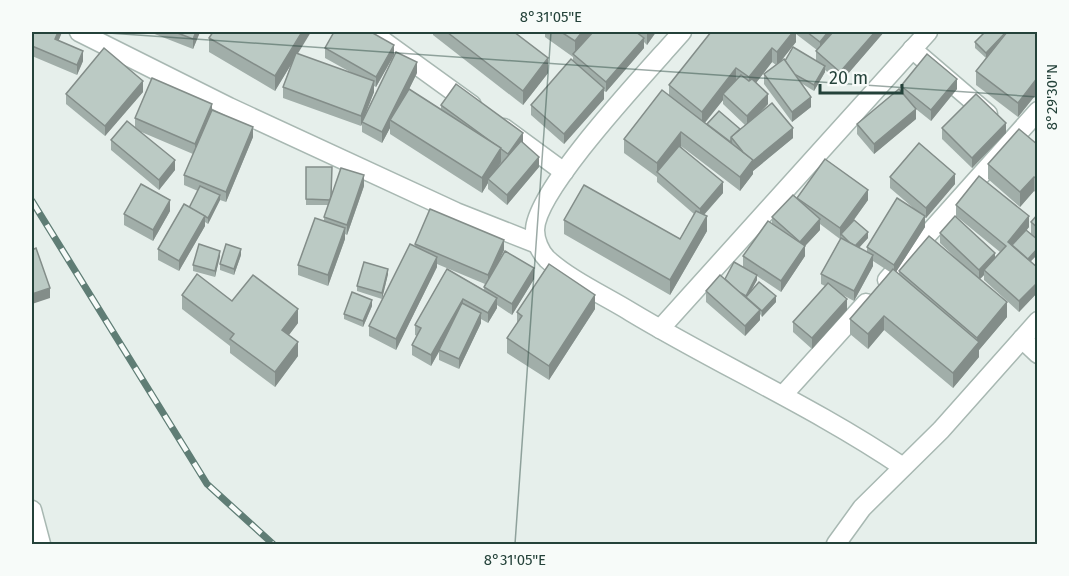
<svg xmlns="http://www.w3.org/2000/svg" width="1069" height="576" font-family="'Fira Sans',sans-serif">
<rect width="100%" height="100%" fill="#e6efeb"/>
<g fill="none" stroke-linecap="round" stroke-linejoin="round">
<g stroke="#a8b8b2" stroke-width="21">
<g id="minor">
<polyline points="79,32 229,107 456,212 537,244"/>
<polyline points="371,32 472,105"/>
<path d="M682 32C651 68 536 188 535 230 535 240 540 252 547 259 570 280 605 296 631 312 721 366 816 408 903 467"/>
<polyline points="912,49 988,114"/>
<polyline points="504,128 564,172"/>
<polyline points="887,280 1038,111"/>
<polyline points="660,329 928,32"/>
<polyline points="1022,339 1038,354"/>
<polyline points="783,395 866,303"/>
<polyline points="32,510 41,544"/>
<polyline points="836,544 862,508 941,430 1038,321"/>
</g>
</g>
<use href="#minor" stroke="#fff" stroke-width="18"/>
<g stroke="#5f7d75" stroke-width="7">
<polyline id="rail" points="32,201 207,484 273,544"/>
</g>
<use href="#rail" stroke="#f7fbf9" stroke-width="4.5" stroke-dasharray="14" stroke-linecap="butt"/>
</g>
<g fill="#a1aea9" fill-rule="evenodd">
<polygon points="32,32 62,32 58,41 83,61 77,75 32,56"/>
<polygon points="152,32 200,32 193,49 152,33"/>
<polygon points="433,32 514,32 548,73 523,105 433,35"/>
<polygon points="545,32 656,32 647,45 644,42 644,48 606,92 604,91 604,99 564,144 531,115 531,105 573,61 573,57 545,37"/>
<path d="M711 32H884L840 83 825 70V72L814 91 801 83 811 107 792 122 764 84V74L776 65 772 62 756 83 768 104 756 117 793 138 753 171V174L740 191 681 146 723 193 704 215 707 231 670 295 564 234V220L680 239 694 214 657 182V177L624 153V139L669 95V85ZM796 34 817 50 816 51V61H785L780 62 796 42ZM723 100V104L745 125 740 129 707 124 705 123Z"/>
<polygon points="1038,32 1038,92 1018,117 976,85 976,71 986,58 975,48 975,42"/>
<polygon points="209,38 298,54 352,73 325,58 325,48 394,55 376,87 374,86 374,92 364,116 417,73 408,91 441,110 441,105 523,143 539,167 507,205 488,189 488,183 482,193 390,134 390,128 382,143 362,132 362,124 361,126 283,98 283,87 291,64 275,91 209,52"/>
<polygon points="901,86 957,89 931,121 916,109 916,119 874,154 857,134 857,124 901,90"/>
<polygon points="143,92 105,136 66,104 66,94"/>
<polygon points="212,110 253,137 226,202 220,200 208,224 205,222 205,226 179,271 158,260 158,249 189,208 198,191 184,185 184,175 193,154 139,131 175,170 159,190 111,150 111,140 135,127 135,118"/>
<polygon points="942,128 1006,133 972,168 942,139"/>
<polygon points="1038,145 1038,194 1034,191 1020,207 988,179 988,164"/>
<polygon points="306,167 331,196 364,186 347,235 345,234 345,239 328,286 298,275 298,265 324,221 324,217 328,205 306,205"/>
<polygon points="890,177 955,184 926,218 925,218 925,227 896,272 899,274 899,271 962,264 940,243 940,233 995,258 1000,252 956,216 956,205 1029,227 1026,231 1031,234 1031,222 1038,214 1038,254 1030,262 1038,268 1038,292 1019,312 984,280 984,275 980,279 1007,317 979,350 979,357 953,388 884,330 868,349 850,334 850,319 890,272 873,261 873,266 854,301 841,294 847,310 812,349 793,332 793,322 825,286 821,284 821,274 841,239 841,238 840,239 820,224 820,230 805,246 805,256 781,292 757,276 757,280 752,289 776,302 762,317 760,314 760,320 745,336 706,302 706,291 725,279 751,271 743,267 743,256 772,224 772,217 797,199 797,198 868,200 851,224 868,238 859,248 867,252 867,247 918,212 890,188"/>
<polygon points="170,211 153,241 124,225 124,214"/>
<polygon points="415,244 504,250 497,265 534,279 512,315 497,305 497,308 488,323 481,319 481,323 459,369 439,360 439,351 431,366 412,355 412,345 417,336 415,335 415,325 447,269 484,290 484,287 485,284 437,264 437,267 396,350 369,336 369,326 415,246"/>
<polygon points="241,255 234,275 220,270 220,264"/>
<polygon points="220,256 215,277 193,271 193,265"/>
<polygon points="388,274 382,299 357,291 357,286"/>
<polygon points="182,295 232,301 298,323 289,335 298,356 275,387 230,353 230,346 182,309"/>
<polygon points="372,306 363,327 344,319 344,314"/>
<polygon points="595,309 549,380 507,353 507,338 517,323 517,312"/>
</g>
<g fill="#838d89">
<polygon points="58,32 62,32 55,50 55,39"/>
<polygon points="196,32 200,32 193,49 193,39"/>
<polygon points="302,32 311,32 275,91 275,76"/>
<polygon points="582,32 595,32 575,56 575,41"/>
<polygon points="647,32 656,32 647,45"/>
<polygon points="793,32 796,32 796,42 777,66 777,52"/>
<polygon points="828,32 836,32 820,52 820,42"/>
<polygon points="875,32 884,32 840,83 840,72"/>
<polygon points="1006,32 986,58 986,53"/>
<polygon points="644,38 644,48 606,92 606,82"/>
<polygon points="394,45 394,55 376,87 376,77"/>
<polygon points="772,48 772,62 749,92 749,77"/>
<polygon points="83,51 83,61 77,75 77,65"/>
<polygon points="548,58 548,73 523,105 523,91"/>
<polygon points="417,62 417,73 393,122 390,120 390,128 382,143 382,132"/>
<polygon points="825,66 825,72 814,91 814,85"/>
<polygon points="736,68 736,82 723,94 723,100 702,126 702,112"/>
<polygon points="1038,77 1038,92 1018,117 1018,103"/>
<polygon points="957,79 957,89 931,121 931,110"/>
<polygon points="143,81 143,92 105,136 105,126"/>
<polygon points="374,81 374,92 361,126 361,116"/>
<polygon points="604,88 604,99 564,144 564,134"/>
<polygon points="768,94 768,104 747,126 747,116"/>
<polygon points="811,97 811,107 792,122 792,112"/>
<polygon points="212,104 212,114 195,154 195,144"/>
<polygon points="916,109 916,119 874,154 874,144"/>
<polygon points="1006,123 1006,133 972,168 972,158"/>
<polygon points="253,127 253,137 226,202 226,192"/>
<polygon points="793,128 793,138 753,171 753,174 740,191 740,177 753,160"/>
<polygon points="681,132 681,146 659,174 657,172 657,177 657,163"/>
<polygon points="523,133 523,144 508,164 508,154"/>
<polygon points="501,148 501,162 490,180 488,179 488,183 482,193 482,178"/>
<polygon points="539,157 539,167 507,205 507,195"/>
<polygon points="175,160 175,170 159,190 159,180"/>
<polygon points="955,174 955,184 926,218 926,208"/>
<polygon points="364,175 364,186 347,235 347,225"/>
<polygon points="1034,177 1034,191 1020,207 1020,192"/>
<polygon points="723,182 723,193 700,219 700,209"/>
<polygon points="868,190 868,200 842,236 841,234 840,239 840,228"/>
<polygon points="220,195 220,200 208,224 208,218"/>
<polygon points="170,200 170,211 153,241 153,230"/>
<polygon points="205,216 205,226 179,271 179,261"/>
<polygon points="707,216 707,231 670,295 670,280"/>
<polygon points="925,216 925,227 894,275 894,265"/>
<polygon points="1029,216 1029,227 1012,248 1008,242"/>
<polygon points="820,219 820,230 805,246 805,256 781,292 781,281 800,252 800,242"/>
<polygon points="345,228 345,239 328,286 328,275"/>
<polygon points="868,232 868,238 854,253 854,247"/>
<polygon points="504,240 504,250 488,286 488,275"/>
<polygon points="1038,248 1038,254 1026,266 1026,261"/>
<polygon points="241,249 241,255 234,275 234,269"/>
<polygon points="220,251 220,256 215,277 215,271"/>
<polygon points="995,253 995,263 984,270 984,275 979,280 979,270"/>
<polygon points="873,255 873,266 854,301 854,291"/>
<polygon points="437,257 437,267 396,350 396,339"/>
<polygon points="534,268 534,279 512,315 512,304"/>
<polygon points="388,269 388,274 382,299 382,293"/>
<polygon points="757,275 757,280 747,298 746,296"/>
<polygon points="1038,282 1038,292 1019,312 1019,301"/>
<polygon points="50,288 50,298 32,304 32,294"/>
<polygon points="595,295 595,309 549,380 549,366"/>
<polygon points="776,296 776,302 762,317 762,311"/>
<polygon points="497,298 497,308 488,323 488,313"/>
<polygon points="463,299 463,309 431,366 431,355"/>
<polygon points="847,299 847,310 812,349 812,338"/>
<polygon points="372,300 372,306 363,327 363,321"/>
<polygon points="1007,302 1007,317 979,350 979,357 953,388 953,373 977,345 977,338"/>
<polygon points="298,309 298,323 282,344 282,330"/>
<polygon points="760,310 760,320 745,336 745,326"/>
<polygon points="481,313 481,323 459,369 459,359"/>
<polygon points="884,316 884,330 868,349 868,334"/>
<polygon points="298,342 298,356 275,387 275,372"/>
</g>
<g fill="#bbcac4" stroke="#838d89" stroke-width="1.5">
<polygon points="32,32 58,32 55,39 83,51 77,65 32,46"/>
<polygon points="175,32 196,32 193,39"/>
<polygon points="213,32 302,32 275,76 209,38"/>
<polygon points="334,32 371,32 394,45 376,77 325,48"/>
<polygon points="447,32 514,32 548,58 523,91"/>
<polygon points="561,32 582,32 575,41"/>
<polygon points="593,32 636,32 644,38 606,82 573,54"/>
<polygon points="711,32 793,32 777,52 772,48 749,77 736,68 702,112 669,85"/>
<polygon points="807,32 828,32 820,42"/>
<polygon points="833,32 875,32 840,72 816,51"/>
<polygon points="985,32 1006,32 986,53 975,42"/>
<polygon points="1007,32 1038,32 1038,77 1018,103 976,71"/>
<polygon points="793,47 825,66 814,85 794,74 785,61"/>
<polygon points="104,48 143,81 105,126 66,94"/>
<polygon points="396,52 417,62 382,132 362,122"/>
<polygon points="296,53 374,81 361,116 283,87"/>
<polygon points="927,54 957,79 931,110 901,86"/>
<polygon points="571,59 604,88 564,134 531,105"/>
<polygon points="784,59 811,97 792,112 764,74"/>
<polygon points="741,75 749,81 752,79 768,94 747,116 723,94"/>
<polygon points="152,78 212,104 195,144 135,118"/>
<polygon points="456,84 523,133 508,154 441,105"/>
<polygon points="409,89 501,148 482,178 390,120"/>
<polygon points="899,89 916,109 874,144 857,124"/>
<polygon points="662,90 753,160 740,177 681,132 657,163 624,139"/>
<polygon points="976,94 1006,123 972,158 942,128"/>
<polygon points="772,103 793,128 753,161 753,160 743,152 731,137"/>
<polygon points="212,110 253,127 226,192 184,175"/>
<polygon points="719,111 740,129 731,137 731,142 732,143 707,124"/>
<polygon points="127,121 175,160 159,180 111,140"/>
<polygon points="1019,129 1038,145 1038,180 1034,177 1020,192 988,164"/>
<polygon points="521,141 539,157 507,195 488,179"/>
<polygon points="919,143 955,174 926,208 890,177"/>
<polygon points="679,146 723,182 700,209 657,172"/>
<polygon points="825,159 868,190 840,228 797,198"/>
<polygon points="306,167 332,167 331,196 330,200 306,199"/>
<polygon points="341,168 364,175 347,225 324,217"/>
<polygon points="979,176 1029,216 1008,242 1038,268 1038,282 1019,301 984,270 1006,246 956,205"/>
<polygon points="141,184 170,200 153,230 124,214"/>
<polygon points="584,185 680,239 696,211 707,216 670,280 564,220"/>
<polygon points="200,186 220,195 208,218 189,208"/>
<polygon points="793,195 820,219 800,242 772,217"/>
<polygon points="897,198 925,216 894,265 867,247"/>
<polygon points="184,204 205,216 179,261 158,249"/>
<polygon points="430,209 504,240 488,275 415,244"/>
<polygon points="1038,214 1038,228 1031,222"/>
<polygon points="955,216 995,253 979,270 940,233"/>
<polygon points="315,218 345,228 328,275 298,265"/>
<polygon points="854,220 868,232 855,246 850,243 841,234"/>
<polygon points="768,221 805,246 781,281 743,256"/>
<polygon points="1026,230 1038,240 1038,248 1028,259 1012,245"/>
<polygon points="929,236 1007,302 977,338 899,271"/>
<polygon points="841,238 873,255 854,291 821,274"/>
<polygon points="199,244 220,251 215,271 193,265"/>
<polygon points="226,244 241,249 234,269 220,264"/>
<polygon points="410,244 437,257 396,339 369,326"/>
<polygon points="36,248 50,288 32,294 32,250"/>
<polygon points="505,251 534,268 512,304 484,287"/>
<polygon points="364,262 388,269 382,293 357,286"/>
<polygon points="734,262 757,275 746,296 739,292 725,279"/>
<polygon points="549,264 595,295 549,366 507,338 522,316 517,312"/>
<polygon points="447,269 497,298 488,313 463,299 431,355 412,345 421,328 415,325"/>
<polygon points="893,269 979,342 953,373 884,316 868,334 850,319"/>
<polygon points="197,274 232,301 253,275 298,309 282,330 298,342 275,372 230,339 234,334 182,295"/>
<polygon points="720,275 760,310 745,326 706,291"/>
<polygon points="759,282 776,296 762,311 746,297"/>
<polygon points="828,283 847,299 812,338 793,322"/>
<polygon points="352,292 372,300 363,321 344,314"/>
<polygon points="462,303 481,313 459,359 439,350"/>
</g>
<path fill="none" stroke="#24423a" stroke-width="1.5" stroke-opacity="0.45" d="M94 32 1038 97M515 544 551 32"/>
<rect width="1069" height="576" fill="none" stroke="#f7fbf9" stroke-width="66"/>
<path d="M820 84v9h82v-9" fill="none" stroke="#24423a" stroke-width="3"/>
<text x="829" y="84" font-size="18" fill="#24423a" stroke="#f7fbf9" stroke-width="4.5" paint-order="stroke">20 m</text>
<rect x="33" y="33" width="1003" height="510" fill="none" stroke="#24423a" stroke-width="2"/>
<g font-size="15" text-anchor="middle" fill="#24423a">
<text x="551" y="22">8°31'05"E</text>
<text transform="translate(1052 97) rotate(-90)" y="5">8°29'30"N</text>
<text x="515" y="565">8°31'05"E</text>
</g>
</svg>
